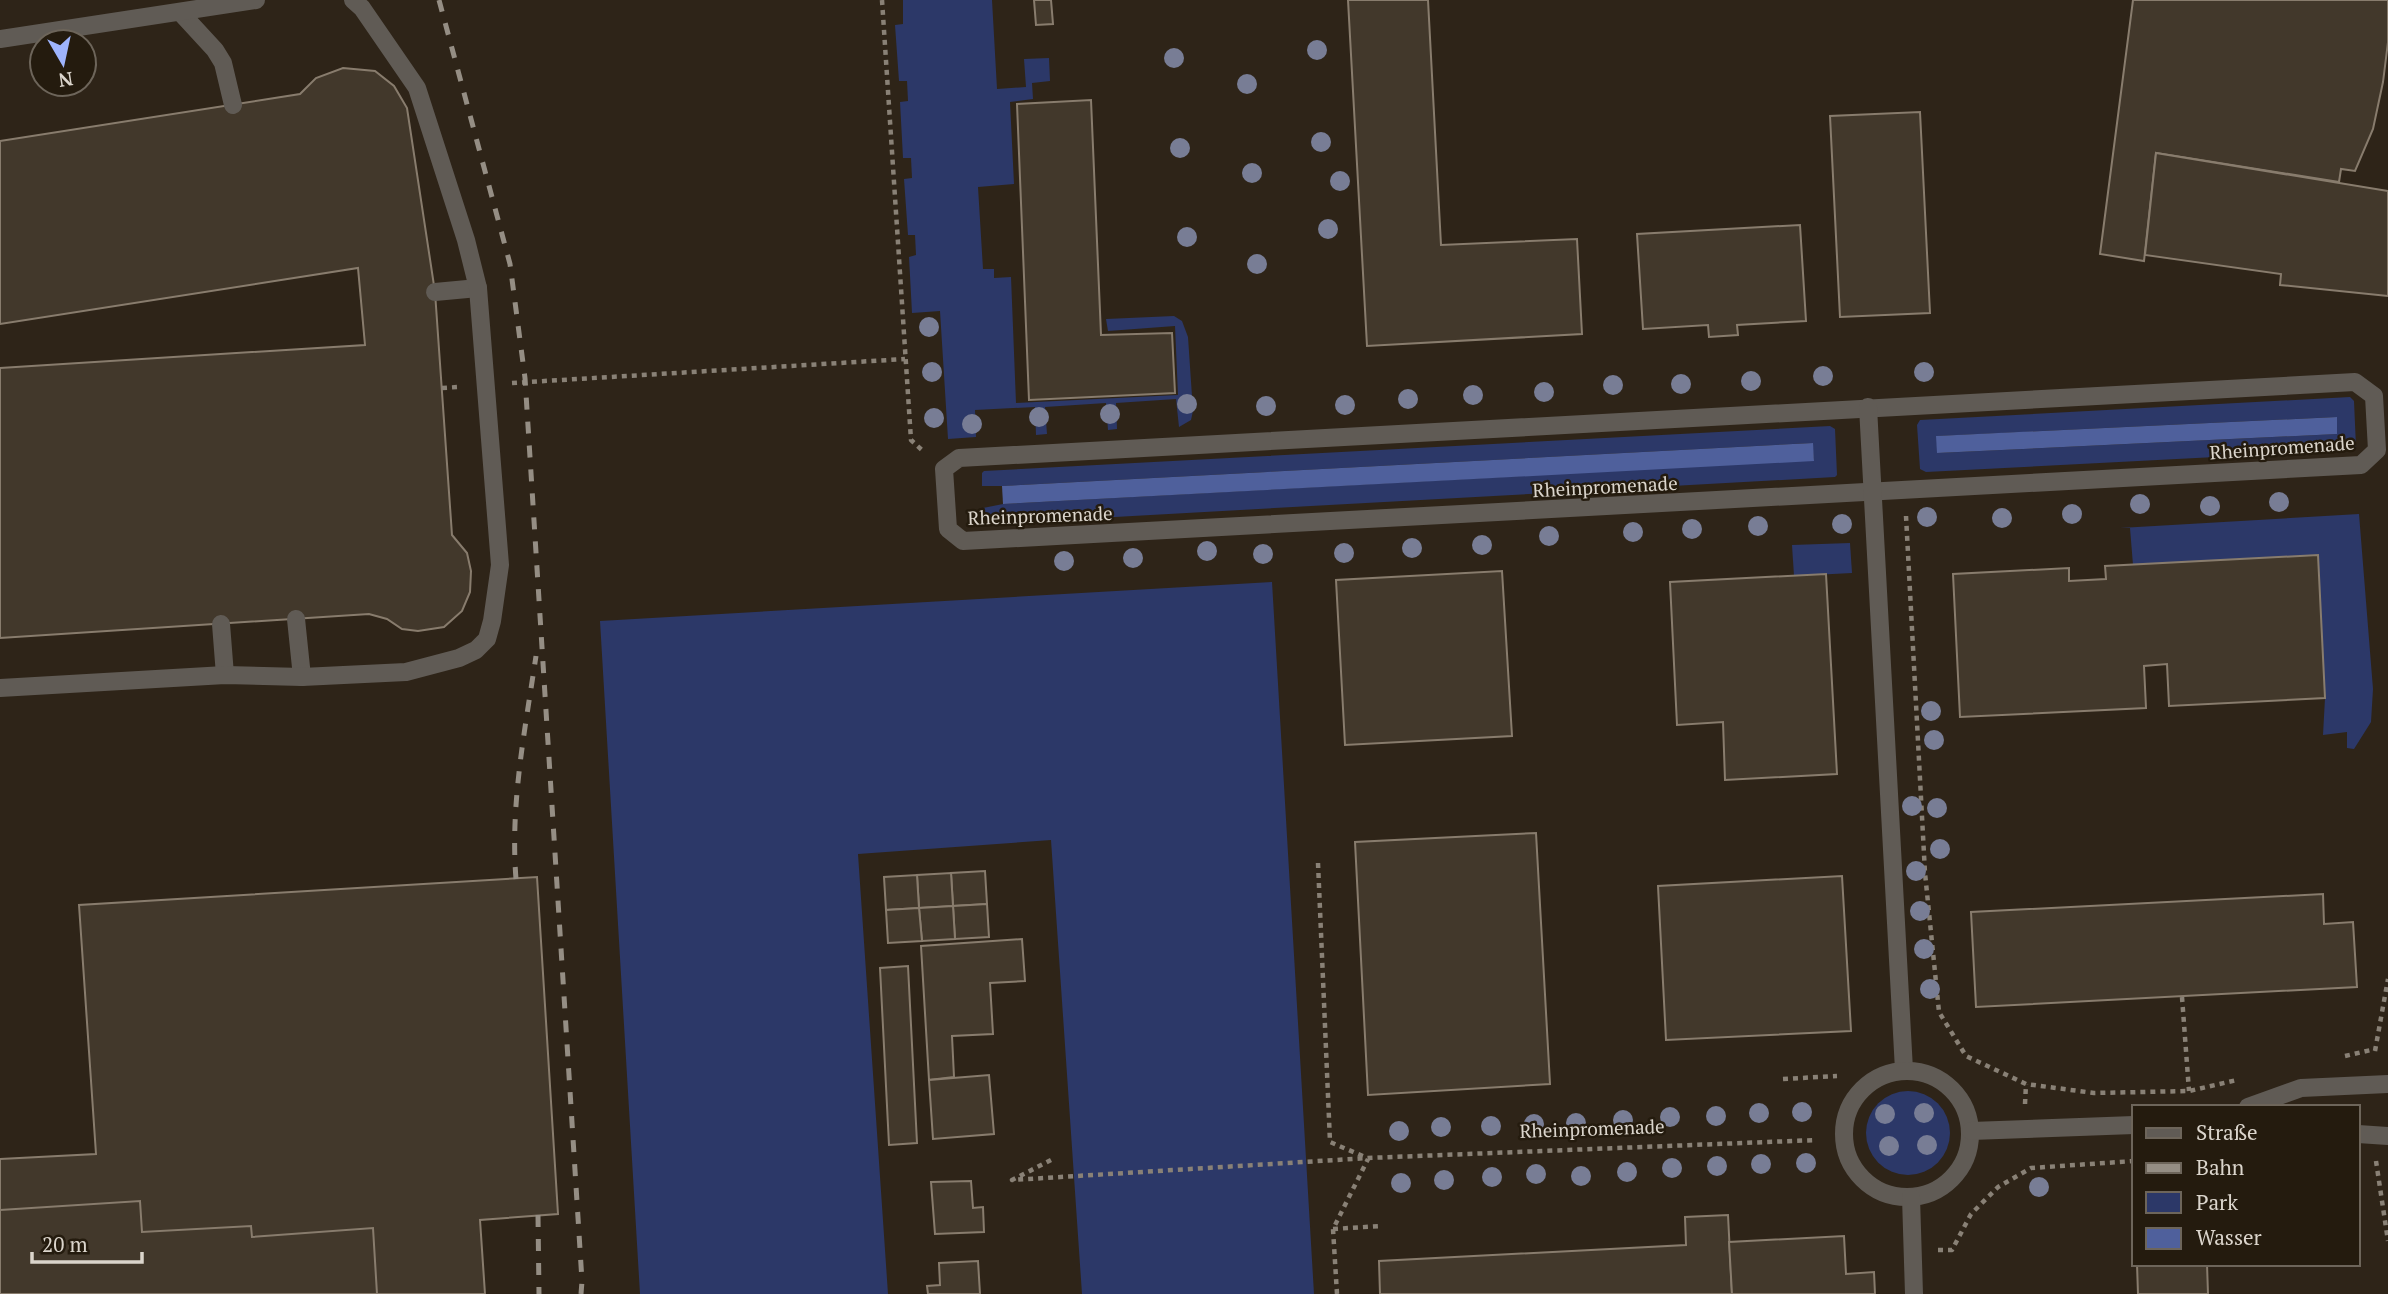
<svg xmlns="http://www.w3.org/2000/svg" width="2388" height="1294" font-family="'PT Serif',serif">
<rect width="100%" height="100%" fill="#2e2418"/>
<g fill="#2c3868" fill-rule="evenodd">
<polygon points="903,0 992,0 997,89 1026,87 1024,59 1049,58 1050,81 1032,83 1033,99 1010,102 1014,184 978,187 983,269 994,269 994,278 1011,277 1016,403 1178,395 1175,326 1108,331 1106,319 1174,316 1182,321 1188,337 1193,411 1191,420 1179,427 1176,399 1116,403 1117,429 1108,430 1106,403 1045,407 1047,434 1036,435 1035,407 975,410 976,437 948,439 940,311 912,313 909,257 916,255 915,235 908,235 904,179 912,178 911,158 903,158 900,102 908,101 907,81 899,81 895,25 903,24"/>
<path d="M2350 397 2354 401 2356 447 2353 450 1926 472 1920 469 1917 425 1920 420ZM2336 417 2337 434 1937 453V436Z"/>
<polygon points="1830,426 1835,429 1837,475 1835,477 987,524 983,508 1003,504 1814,460 1812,443 1002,486 982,486 982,473 984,471"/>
<polygon points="2359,514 2373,689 2371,722 2354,749 2347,748 2347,732 2323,735 2325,698 2317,555 2133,565 2130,528 2120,528"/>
<polygon points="1850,543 1852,573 1794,576 1792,545"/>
<polygon points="1272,582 1314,1294 1082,1294 1051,840 858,854 888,1294 640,1294 600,621"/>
<circle cx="1908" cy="1133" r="42"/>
</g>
<g fill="#4f609c">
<polygon points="2337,417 2337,434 1937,453 1936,436"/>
<polygon points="1813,443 1814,461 1003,504 1002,486"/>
</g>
<g fill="#42382b" stroke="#887c6d" stroke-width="2">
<polygon points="1034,0 1051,0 1053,24 1036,25"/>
<polygon points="1348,0 1428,0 1441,245 1577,239 1582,334 1367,346"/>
<polygon points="2133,0 2388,0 2388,42 2383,82 2373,129 2355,171 2341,169 2339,182 2156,153 2144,261 2100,254"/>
<polygon points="343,68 375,71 394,86 407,108 435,292 452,535 467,553 471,571 470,592 462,611 444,627 418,631 402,629 387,619 369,614 0,638 0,368 365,345 358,268 0,324 0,141 300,94 316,78"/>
<polygon points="1091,100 1101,335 1172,333 1175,393 1029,400 1017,104"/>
<polygon points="1920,112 1930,313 1840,317 1830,116"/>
<polygon points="2156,153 2388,191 2388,296 2280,285 2281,274 2145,255"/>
<polygon points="1800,225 1806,321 1737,325 1738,335 1709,337 1708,325 1643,329 1637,234"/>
<polygon points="2318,555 2325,698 2169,706 2167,664 2144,666 2146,708 1960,717 1953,574 2069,568 2069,581 2106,579 2105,566"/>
<polygon points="1502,571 1512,736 1345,745 1336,580"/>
<polygon points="1826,574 1837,774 1725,780 1723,722 1677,725 1670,582"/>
<polygon points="1536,833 1550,1084 1368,1095 1355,842"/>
<polygon points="985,871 987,904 953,906 951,873"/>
<polygon points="951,873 953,906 919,908 917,875"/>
<polygon points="917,875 919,908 886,910 884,877"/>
<polygon points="1842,876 1851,1031 1666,1040 1658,886"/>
<polygon points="537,877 558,1214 480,1220 485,1294 0,1294 0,1159 96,1154 79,905"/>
<polygon points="2323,894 2324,924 2353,922 2357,987 1976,1007 1971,912"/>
<polygon points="987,904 989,937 955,939 953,906"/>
<polygon points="953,906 955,939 922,941 919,908"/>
<polygon points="919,908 922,941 888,943 886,910"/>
<polygon points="1022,939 1025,981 990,983 993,1034 952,1036 954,1077 929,1080 921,946"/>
<polygon points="908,966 917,1143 889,1145 880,968"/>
<polygon points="989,1075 994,1134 933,1139 929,1080"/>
<polygon points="971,1181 973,1208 983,1207 984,1232 935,1234 931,1182"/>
<polygon points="140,1201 142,1232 251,1226 252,1237 373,1228 377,1294 0,1294 0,1210"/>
<polygon points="1728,1215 1732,1294 1380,1294 1379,1261 1686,1245 1685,1217"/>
<polygon points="1844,1236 1846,1274 1874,1272 1875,1294 1732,1294 1729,1242"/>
<polygon points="978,1261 980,1294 928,1294 927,1286 940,1285 939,1263"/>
<polygon points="2137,1264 2207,1264 2208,1294 2138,1294"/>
</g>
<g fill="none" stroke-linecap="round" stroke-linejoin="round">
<g stroke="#898176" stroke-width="4.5" stroke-dasharray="5 5" stroke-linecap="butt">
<polyline points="882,0 911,440 923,451"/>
<polyline points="512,383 905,359"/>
<polyline points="442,388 458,387"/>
<polyline points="1906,516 1925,873 1939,1012 1966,1056 2026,1084 2094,1093 2189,1091 2237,1080"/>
<polyline points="1318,863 1330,1142 1365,1157"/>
<polyline points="2182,997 2189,1091"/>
<polyline points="2375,1051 2388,979"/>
<polyline points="2345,1056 2375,1049"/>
<polyline points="1783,1079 1837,1076"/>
<polyline points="2025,1104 2026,1084"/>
<polyline points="1051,1160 1012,1180 1368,1158 1817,1140"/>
<polyline points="2376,1161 2388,1241"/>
<polyline points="1333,1229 1381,1226"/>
<polyline points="1938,1250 1952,1250 1971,1214 1998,1187 2031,1168 2134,1161"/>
<polyline points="1337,1294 1333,1229 1368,1159"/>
</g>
<g stroke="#605b55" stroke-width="18">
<polyline points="180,12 215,50 223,63 233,105"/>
<polyline points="435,292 478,288"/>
<polyline points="296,619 302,677"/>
<polyline points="221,624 225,675"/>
<polyline points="0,688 225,675 302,677 406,672 459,658 476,650 487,639 492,621 500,565 478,288 466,240 417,88 362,8 353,0"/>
</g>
<g stroke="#605b55" stroke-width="18">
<polyline points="0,39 256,0"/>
<polygon points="2355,382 2374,396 2377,450 2361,465 963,541 948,529 944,469 959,458"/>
<polyline points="1868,407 1904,1070"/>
<circle cx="1907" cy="1134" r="63"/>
<polyline points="2248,1107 2301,1088 2388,1084"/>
<polyline points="1971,1131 2134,1125"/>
<polyline points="2358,1134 2388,1136"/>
<polyline points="1911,1197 1914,1294"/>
</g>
<g stroke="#958e84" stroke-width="5" stroke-dasharray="12 12" stroke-linecap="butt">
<polyline points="439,0 510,264 525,378 582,1281 581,1294"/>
<path d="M516 879C510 804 525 730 536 656"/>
<polyline points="538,1215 539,1294"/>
</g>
</g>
<g fill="#787d95">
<circle cx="1317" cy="50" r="10"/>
<circle cx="1174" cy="58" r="10"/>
<circle cx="1247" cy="84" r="10"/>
<circle cx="1321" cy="142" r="10"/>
<circle cx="1180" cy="148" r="10"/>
<circle cx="1252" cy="173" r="10"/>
<circle cx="1340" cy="181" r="10"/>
<circle cx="1328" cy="229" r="10"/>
<circle cx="1187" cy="237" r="10"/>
<circle cx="1257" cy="264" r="10"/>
<circle cx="929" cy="327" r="10"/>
<circle cx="932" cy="372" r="10"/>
<circle cx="1924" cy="372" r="10"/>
<circle cx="1823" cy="376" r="10"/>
<circle cx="1751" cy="381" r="10"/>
<circle cx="1681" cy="384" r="10"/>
<circle cx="1613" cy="385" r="10"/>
<circle cx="1544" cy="392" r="10"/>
<circle cx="1473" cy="395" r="10"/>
<circle cx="1408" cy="399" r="10"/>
<circle cx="1187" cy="404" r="10"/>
<circle cx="1345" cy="405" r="10"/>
<circle cx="1266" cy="406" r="10"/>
<circle cx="1110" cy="414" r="10"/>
<circle cx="1039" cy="417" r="10"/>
<circle cx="934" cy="418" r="10"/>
<circle cx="972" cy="424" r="10"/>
<circle cx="2279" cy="502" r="10"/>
<circle cx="2140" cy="504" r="10"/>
<circle cx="2210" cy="506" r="10"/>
<circle cx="2072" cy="514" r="10"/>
<circle cx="1927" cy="517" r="10"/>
<circle cx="2002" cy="518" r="10"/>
<circle cx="1842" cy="524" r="10"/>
<circle cx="1758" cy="526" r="10"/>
<circle cx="1692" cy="529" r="10"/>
<circle cx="1633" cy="532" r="10"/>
<circle cx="1549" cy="536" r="10"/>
<circle cx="1482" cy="545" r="10"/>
<circle cx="1412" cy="548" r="10"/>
<circle cx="1207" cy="551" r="10"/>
<circle cx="1344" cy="553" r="10"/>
<circle cx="1263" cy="554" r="10"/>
<circle cx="1133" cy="558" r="10"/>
<circle cx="1064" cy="561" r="10"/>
<circle cx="1931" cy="711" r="10"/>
<circle cx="1934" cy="740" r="10"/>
<circle cx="1912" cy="806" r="10"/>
<circle cx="1937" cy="808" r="10"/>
<circle cx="1940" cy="849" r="10"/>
<circle cx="1916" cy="871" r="10"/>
<circle cx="1920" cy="911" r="10"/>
<circle cx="1924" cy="949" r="10"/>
<circle cx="1930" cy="989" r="10"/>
<circle cx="1802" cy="1112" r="10"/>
<circle cx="1759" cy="1113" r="10"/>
<circle cx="1924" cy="1113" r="10"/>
<circle cx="1885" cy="1114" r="10"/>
<circle cx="1716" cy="1116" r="10"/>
<circle cx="1670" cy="1117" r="10"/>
<circle cx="1623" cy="1120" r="10"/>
<circle cx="1576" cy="1123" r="10"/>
<circle cx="1534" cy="1124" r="10"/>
<circle cx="1491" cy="1126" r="10"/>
<circle cx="1441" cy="1127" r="10"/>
<circle cx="1399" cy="1131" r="10"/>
<circle cx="1927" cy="1145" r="10"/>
<circle cx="1889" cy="1146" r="10"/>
<circle cx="1806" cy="1163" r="10"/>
<circle cx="1761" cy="1164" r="10"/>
<circle cx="1717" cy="1166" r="10"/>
<circle cx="1672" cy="1168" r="10"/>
<circle cx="1627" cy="1172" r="10"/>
<circle cx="1536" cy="1174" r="10"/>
<circle cx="1581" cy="1176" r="10"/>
<circle cx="1492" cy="1177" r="10"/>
<circle cx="1444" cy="1180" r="10"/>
<circle cx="1401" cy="1183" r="10"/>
<circle cx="2039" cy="1187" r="10"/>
</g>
<g text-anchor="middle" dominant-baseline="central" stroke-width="5" stroke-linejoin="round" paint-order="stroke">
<g font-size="19" fill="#dbd5cc" stroke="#241b0e">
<text transform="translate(2282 447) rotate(-4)">Rheinpromenade</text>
<text transform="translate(1605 486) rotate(-3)">Rheinpromenade</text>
<text transform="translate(1040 515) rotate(-2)">Rheinpromenade</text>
<text transform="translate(1592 1128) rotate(-2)">Rheinpromenade</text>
</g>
</g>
<rect x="2132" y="1105" width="228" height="161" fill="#241b0e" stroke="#6d655a" stroke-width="2"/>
<rect x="2146" y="1128" width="35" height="10" fill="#605b55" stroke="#6d655a" stroke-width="2"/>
<text x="2196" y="1140" font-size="21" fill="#dbd5cc">Straße</text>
<rect x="2146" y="1163" width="35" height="10" fill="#958e84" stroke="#6d655a" stroke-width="2"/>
<text x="2196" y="1175" font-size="21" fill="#dbd5cc">Bahn</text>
<rect x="2146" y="1192" width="35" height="21" fill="#2c3868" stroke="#6d655a" stroke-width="2"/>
<text x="2196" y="1210" font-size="21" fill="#dbd5cc">Park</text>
<rect x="2146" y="1228" width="35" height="21" fill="#4f609c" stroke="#6d655a" stroke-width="2"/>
<text x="2196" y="1245" font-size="21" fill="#dbd5cc">Wasser</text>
<g transform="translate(63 63) rotate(171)"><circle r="33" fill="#241b0e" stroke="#6d655a" stroke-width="2"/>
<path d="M0-5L12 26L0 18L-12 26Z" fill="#9eb4fd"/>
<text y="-10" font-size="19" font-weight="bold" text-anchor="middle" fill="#dbd5cc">N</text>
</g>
<path d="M32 1252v10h110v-10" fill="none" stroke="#dbd5cc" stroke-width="3.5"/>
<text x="42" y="1252" font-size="21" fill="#dbd5cc" stroke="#241b0e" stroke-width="5" paint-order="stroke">20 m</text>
</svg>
